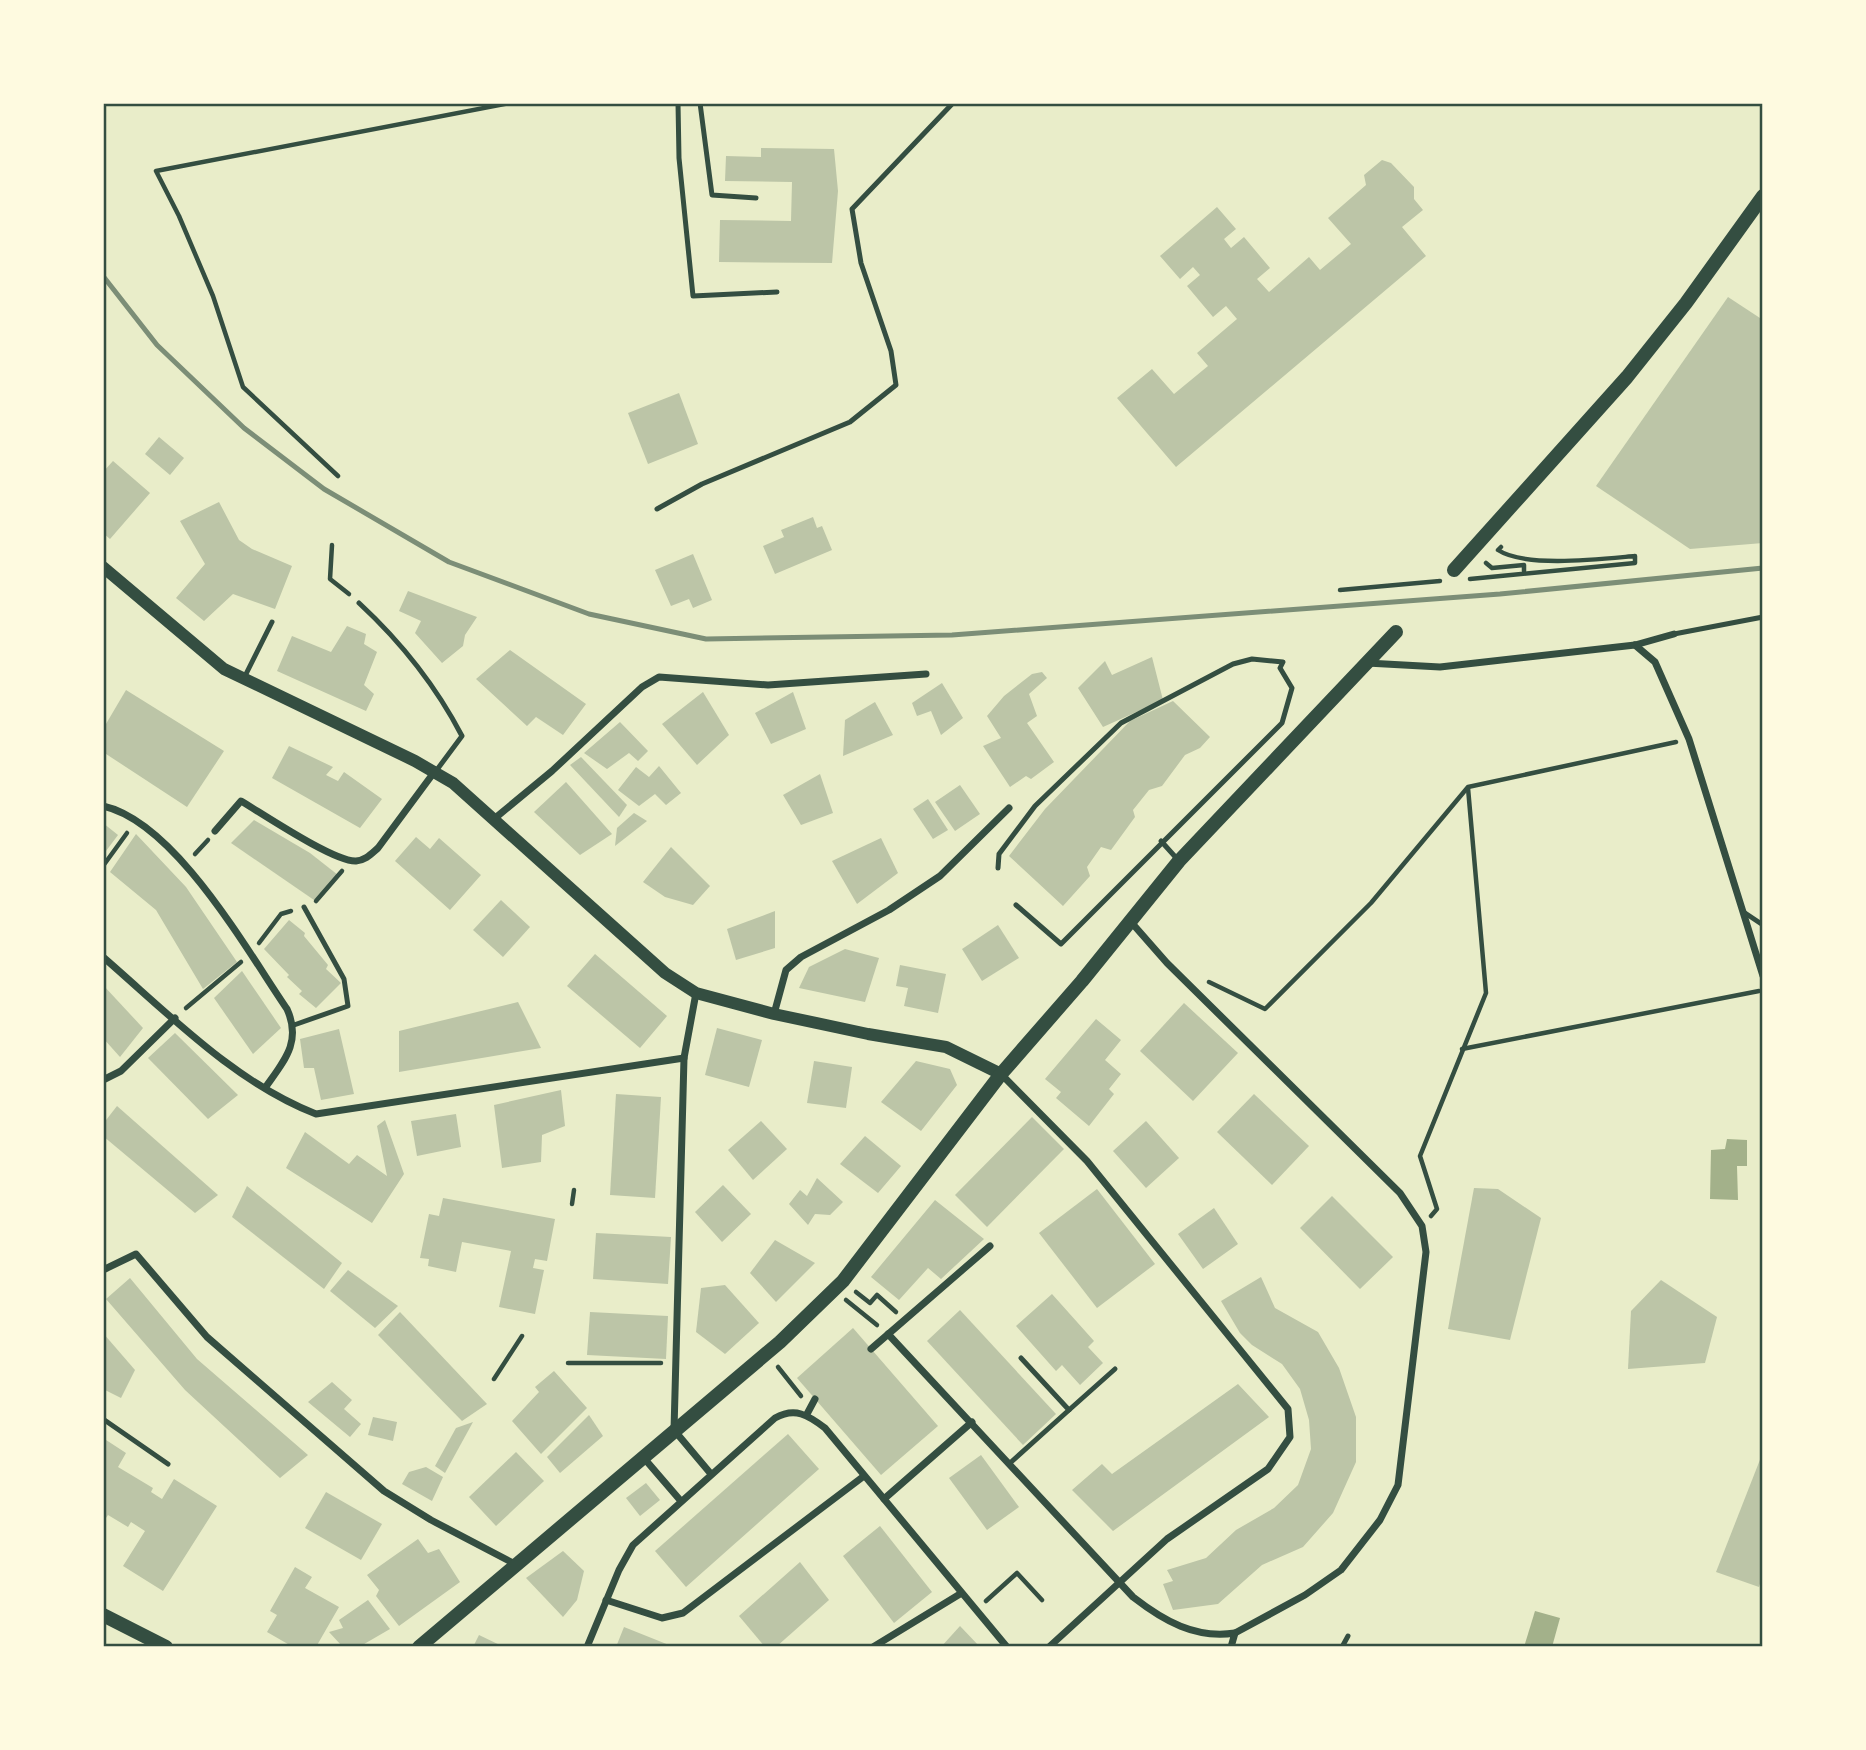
<svg xmlns="http://www.w3.org/2000/svg" width="1866" height="1750" font-family="Literata,serif">
<rect width="100%" height="100%" fill="#e9edc9"/>
<g fill="#a3b18a">
<polygon points="1727,1139 1747,1140 1747,1166 1737,1166 1738,1200 1710,1199 1711,1150 1725,1149"/>
<polygon points="1535,1611 1560,1618 1552,1647 1524,1647"/>
</g>
<g fill="#bcc5a7">
<polygon points="761,148 834,149 838,191 832,263 719,262 720,220 791,221 792,182 725,181 726,156 761,157"/>
<polygon points="1382,160 1391,163 1414,187 1414,199 1423,210 1402,227 1426,256 1176,467 1117,398 1152,369 1174,394 1208,366 1197,353 1237,319 1226,306 1213,317 1187,286 1200,275 1193,267 1180,279 1160,256 1217,207 1236,229 1224,239 1231,248 1244,237 1270,268 1257,279 1269,292 1309,257 1320,270 1351,244 1328,218 1366,185 1364,175"/>
<polygon points="1728,297 1763,320 1763,543 1690,549 1596,486"/>
<polygon points="679,393 698,444 648,464 628,413"/>
<polygon points="159,437 184,458 170,475 145,454"/>
<polygon points="113,461 150,493 110,539 103,533 103,472"/>
<polygon points="219,502 239,540 252,549 292,566 275,609 233,594 204,621 176,598 205,564 180,521"/>
<polygon points="813,517 817,528 822,526 832,550 775,574 763,546 784,537 781,530"/>
<polygon points="693,554 712,600 693,608 689,599 671,606 655,570"/>
<polygon points="408,591 477,617 465,635 463,646 442,663 415,633 421,621 399,611"/>
<polygon points="347,626 366,634 364,644 377,652 364,685 374,694 366,711 277,671 292,636 331,652"/>
<polygon points="510,650 586,704 563,735 536,717 527,726 476,679"/>
<polygon points="1152,657 1163,700 1103,727 1078,688 1105,661 1112,675"/>
<polygon points="1042,672 1047,678 1029,694 1037,716 1027,723 1054,762 1031,779 1026,776 1010,787 983,746 1001,738 987,716 1004,696 1032,674"/>
<polygon points="942,683 963,718 941,735 931,711 917,716 912,703"/>
<polygon points="126,690 224,751 187,807 103,752 103,729"/>
<polygon points="703,692 729,735 697,765 662,724"/>
<polygon points="793,692 806,729 771,744 755,713"/>
<polygon points="1173,701 1210,737 1200,748 1185,755 1162,786 1149,790 1133,810 1135,817 1111,850 1101,847 1087,867 1090,876 1063,906 1009,856 1045,809 1130,721"/>
<polygon points="875,702 893,735 843,756 845,720"/>
<polygon points="620,722 648,751 638,761 629,753 607,769 584,753"/>
<polygon points="289,746 333,767 326,775 338,781 344,772 382,799 360,828 272,778"/>
<polygon points="581,757 627,805 619,817 570,765"/>
<polygon points="659,766 681,793 666,805 655,794 639,806 618,790 636,767 649,777"/>
<polygon points="820,774 833,813 801,825 783,795"/>
<polygon points="566,782 612,834 580,855 534,812"/>
<polygon points="960,785 980,814 955,831 935,802"/>
<polygon points="928,799 948,830 933,839 913,809"/>
<polygon points="634,813 647,821 615,846 617,828"/>
<polygon points="254,820 310,853 338,875 314,900 231,843"/>
<polygon points="103,823 118,835 103,855"/>
<polygon points="136,834 186,887 237,962 203,989 156,910 110,872"/>
<polygon points="416,837 430,849 439,838 481,875 450,910 395,861"/>
<polygon points="881,838 898,873 857,904 832,861"/>
<polygon points="671,847 710,886 693,905 665,897 643,882"/>
<polygon points="501,900 530,927 503,957 473,930"/>
<polygon points="775,911 775,948 736,960 727,929"/>
<polygon points="289,920 305,933 304,936 328,965 326,969 341,983 316,1008 299,994 302,991 287,977 289,975 264,949"/>
<polygon points="998,925 1019,958 982,981 962,949"/>
<polygon points="845,949 879,958 865,1002 799,988 809,967"/>
<polygon points="595,954 667,1016 640,1048 567,986"/>
<polygon points="900,965 946,974 938,1013 904,1006 908,988 896,986"/>
<polygon points="242,971 281,1028 253,1054 214,998"/>
<polygon points="103,985 143,1028 120,1057 103,1038"/>
<polygon points="518,1002 541,1048 399,1072 399,1031"/>
<polygon points="1184,1003 1238,1053 1193,1101 1140,1051"/>
<polygon points="1096,1019 1121,1040 1105,1060 1121,1074 1109,1089 1114,1094 1089,1126 1056,1098 1061,1092 1045,1079"/>
<polygon points="717,1028 762,1040 749,1087 705,1075"/>
<polygon points="339,1029 354,1094 321,1100 314,1068 304,1068 300,1039"/>
<polygon points="175,1033 238,1095 208,1119 148,1058"/>
<polygon points="814,1061 852,1067 846,1108 807,1103"/>
<polygon points="916,1061 950,1069 957,1085 921,1131 881,1102"/>
<polygon points="561,1090 565,1126 542,1135 541,1162 502,1168 494,1105"/>
<polygon points="616,1094 661,1097 655,1198 610,1195"/>
<polygon points="1254,1094 1309,1146 1272,1185 1217,1132"/>
<polygon points="117,1106 218,1195 195,1213 103,1136 103,1124"/>
<polygon points="456,1114 461,1147 417,1156 411,1121"/>
<polygon points="1032,1117 1064,1149 987,1227 955,1195"/>
<polygon points="385,1120 404,1174 372,1223 286,1168 305,1132 349,1164 357,1155 387,1176 377,1126"/>
<polygon points="761,1121 787,1149 753,1180 728,1150"/>
<polygon points="1146,1121 1179,1158 1146,1188 1113,1151"/>
<polygon points="865,1136 901,1166 878,1193 840,1164"/>
<polygon points="817,1178 843,1202 830,1215 815,1214 808,1225 789,1204 800,1190 807,1196"/>
<polygon points="723,1185 751,1214 722,1242 695,1212"/>
<polygon points="247,1186 342,1263 324,1289 232,1217"/>
<polygon points="1474,1188 1498,1189 1541,1218 1510,1340 1448,1329"/>
<polygon points="1097,1189 1155,1264 1097,1308 1039,1233"/>
<polygon points="1332,1196 1393,1257 1360,1289 1300,1228"/>
<polygon points="443,1198 555,1219 547,1261 535,1259 533,1268 544,1270 535,1314 499,1307 511,1251 462,1242 456,1272 428,1266 429,1259 420,1258 429,1214 439,1216"/>
<polygon points="935,1200 984,1239 941,1279 928,1268 899,1300 871,1277"/>
<polygon points="1214,1208 1238,1244 1203,1269 1178,1234"/>
<polygon points="596,1233 671,1237 668,1284 593,1279"/>
<polygon points="775,1240 815,1263 776,1302 750,1273"/>
<polygon points="348,1270 398,1306 375,1328 330,1291"/>
<polygon points="1261,1277 1275,1308 1318,1332 1339,1368 1356,1417 1356,1462 1333,1513 1303,1547 1262,1565 1218,1604 1173,1610 1163,1584 1173,1581 1167,1570 1206,1558 1236,1530 1274,1508 1298,1485 1311,1449 1309,1420 1300,1389 1282,1364 1252,1345 1240,1333 1221,1301"/>
<polygon points="130,1278 197,1359 308,1455 280,1478 185,1390 106,1299"/>
<polygon points="1661,1280 1717,1317 1705,1363 1628,1369 1631,1311"/>
<polygon points="725,1285 759,1323 725,1354 696,1332 701,1288"/>
<polygon points="1052,1294 1094,1341 1088,1347 1103,1363 1080,1385 1062,1365 1056,1371 1016,1326"/>
<polygon points="960,1310 1056,1414 1023,1445 927,1341"/>
<polygon points="400,1312 487,1404 462,1421 378,1335"/>
<polygon points="590,1312 668,1316 666,1359 587,1355"/>
<polygon points="853,1328 938,1426 881,1475 797,1378"/>
<polygon points="103,1333 135,1370 121,1398 103,1389"/>
<polygon points="554,1371 587,1408 541,1454 512,1421 539,1392 535,1387"/>
<polygon points="332,1382 352,1400 344,1409 361,1424 350,1437 308,1402"/>
<polygon points="1238,1384 1269,1417 1113,1531 1072,1490 1102,1464 1112,1474"/>
<polygon points="589,1415 603,1436 560,1473 547,1457"/>
<polygon points="373,1417 397,1422 393,1441 368,1435"/>
<polygon points="473,1422 445,1473 435,1466 456,1428"/>
<polygon points="788,1434 819,1469 686,1587 655,1551"/>
<polygon points="103,1438 126,1453 118,1467 153,1488 151,1492 162,1499 174,1479 217,1506 163,1591 123,1566 145,1531 131,1522 128,1527 108,1515 106,1518 103,1516"/>
<polygon points="516,1452 544,1481 496,1526 469,1497"/>
<polygon points="1763,1452 1763,1574 1759,1587 1716,1572"/>
<polygon points="981,1455 1019,1507 987,1530 949,1478"/>
<polygon points="426,1467 443,1477 432,1501 402,1484 409,1472"/>
<polygon points="646,1483 660,1500 640,1516 626,1498"/>
<polygon points="326,1492 382,1524 361,1560 305,1528"/>
<polygon points="880,1526 932,1592 894,1623 843,1556"/>
<polygon points="418,1539 428,1553 439,1549 460,1582 399,1626 376,1596 379,1590 367,1575"/>
<polygon points="563,1551 584,1571 577,1600 563,1617 526,1578"/>
<polygon points="800,1562 829,1600 776,1647 765,1647 739,1616"/>
<polygon points="295,1567 312,1577 305,1588 339,1607 316,1647 293,1647 267,1632 277,1615 270,1611"/>
<polygon points="368,1600 390,1629 359,1647 341,1645 329,1632 343,1628 339,1620"/>
<polygon points="960,1626 980,1647 941,1647"/>
<polygon points="624,1627 674,1647 616,1647"/>
<polygon points="479,1635 504,1647 473,1647"/>
</g>
<g fill="none" stroke-linecap="round" stroke-linejoin="round">
<g stroke="#344e41" stroke-width="4.5">
<polyline points="338,476 243,387 213,296 179,216 156,171 510,103"/>
<polyline points="332,545 330,579 349,594"/>
<polyline points="1486,563 1492,568 1524,565 1524,571"/>
<path d="M1470 579 1635 563V556C1601 559 1525 568 1498 550L1501 547"/>
<polyline points="1340,590 1440,581"/>
<polyline points="195,854 208,840"/>
<polyline points="103,866 127,833"/>
<polyline points="316,901 342,871"/>
<polyline points="259,943 281,914 291,911"/>
<polyline points="1209,982 1265,1009 1371,903 1468,787 1676,742"/>
<polyline points="186,1008 241,962"/>
<polyline points="1462,1049 1759,991"/>
<polyline points="572,1204 574,1190"/>
<polyline points="1431,1216 1437,1209 1420,1156 1486,993 1468,788"/>
<polyline points="856,1292 870,1303 877,1295 896,1312"/>
<polyline points="846,1300 877,1325"/>
<polyline points="568,1363 661,1363"/>
<polyline points="778,1367 801,1396"/>
<polyline points="494,1379 522,1336"/>
<polyline points="986,1601 1017,1573 1042,1600"/>
</g>
<g stroke="#344e41" stroke-width="5">
<polyline points="678,103 679,158 693,296 777,292"/>
<polyline points="700,103 712,195 756,198"/>
<polyline points="657,509 702,484 850,422 896,385 891,351 861,263 852,209 953,103"/>
<path d="M359 603C400 641 436 686 462 736L436 771"/>
<polyline points="1674,634 1763,617"/>
<polyline points="244,678 272,622"/>
<polyline points="1161,841 1179,861"/>
<polyline points="998,868 999,854 1035,806 1121,723 1233,664 1252,659 1283,662 1280,668 1292,688 1282,723 1061,944 1016,905"/>
<polyline points="1745,913 1763,925"/>
<polyline points="294,1025 348,1006 344,979 304,907"/>
<polyline points="1069,1410 1115,1369"/>
<polyline points="103,1419 168,1464"/>
<polyline points="1010,1463 1069,1410 1021,1358"/>
<polyline points="1342,1647 1348,1636"/>
</g>
<g stroke="#344e41" stroke-width="7">
<polyline points="1635,645 1655,662 1689,739 1763,976"/>
<polyline points="1367,663 1440,667 1635,645 1674,634"/>
<path d="M103 806C175 822 246 949 287 1009 302 1042 284 1061 265 1088"/>
<polyline points="494,819 552,771 642,687 659,677 768,685 926,674"/>
<path d="M215 831 241 801C263 814 334 862 356 861 366 860 371 854 378 848L435 771"/>
<polyline points="1131,922 1167,963 1400,1193 1422,1226 1426,1252 1398,1485 1380,1520 1341,1570 1305,1595 1235,1633"/>
<path d="M103 957C169 1014 234 1082 316 1114L684 1058"/>
<polyline points="696,993 684,1058 674,1430 711,1474"/>
<polyline points="774,1014 786,970 801,957 889,910 940,876 1009,808"/>
<polyline points="1001,1074 1087,1161 1288,1409 1290,1437 1268,1469 1167,1539 1049,1647"/>
<polyline points="103,1080 121,1071 175,1018"/>
<polyline points="103,1270 136,1254 207,1337 384,1491 431,1520 515,1564"/>
<path d="M888 1334 1133 1597C1164 1621 1195 1639 1235 1633L1231 1647"/>
<polyline points="871,1349 990,1246"/>
<polyline points="807,1414 815,1399"/>
<polyline points="643,1457 680,1500"/>
<polyline points="884,1499 972,1422"/>
<polyline points="606,1600 662,1618 683,1613 864,1476"/>
<path d="M587 1647 619 1570 633 1545 775 1418C795 1407 808 1415 825 1428L1007 1647"/>
<polyline points="873,1647 960,1594"/>
</g>
<polyline stroke="#344e41" stroke-width="12" points="103,567 224,669 415,761 453,783 665,973 696,993 774,1014 868,1034 946,1047 1001,1074"/>
<g stroke="#344e41" stroke-width="14">
<polyline points="1454,570 1627,377 1686,303 1763,196"/>
<polyline points="103,1615 166,1647"/>
<polyline points="419,1647 780,1342 843,1281 1001,1074 1082,981 1179,861 1396,632"/>
</g>
<polyline stroke="#7c8e77" stroke-width="5" points="103,276 157,345 244,428 324,489 449,562 589,614 706,639 952,635 1500,594 1763,568"/>
</g>
<rect width="1866" height="1750" fill="none" stroke="#fefae0" stroke-width="210"/>
<rect x="105" y="105" width="1656" height="1540" fill="none" stroke="#344e41" stroke-width="2.5"/>
</svg>
